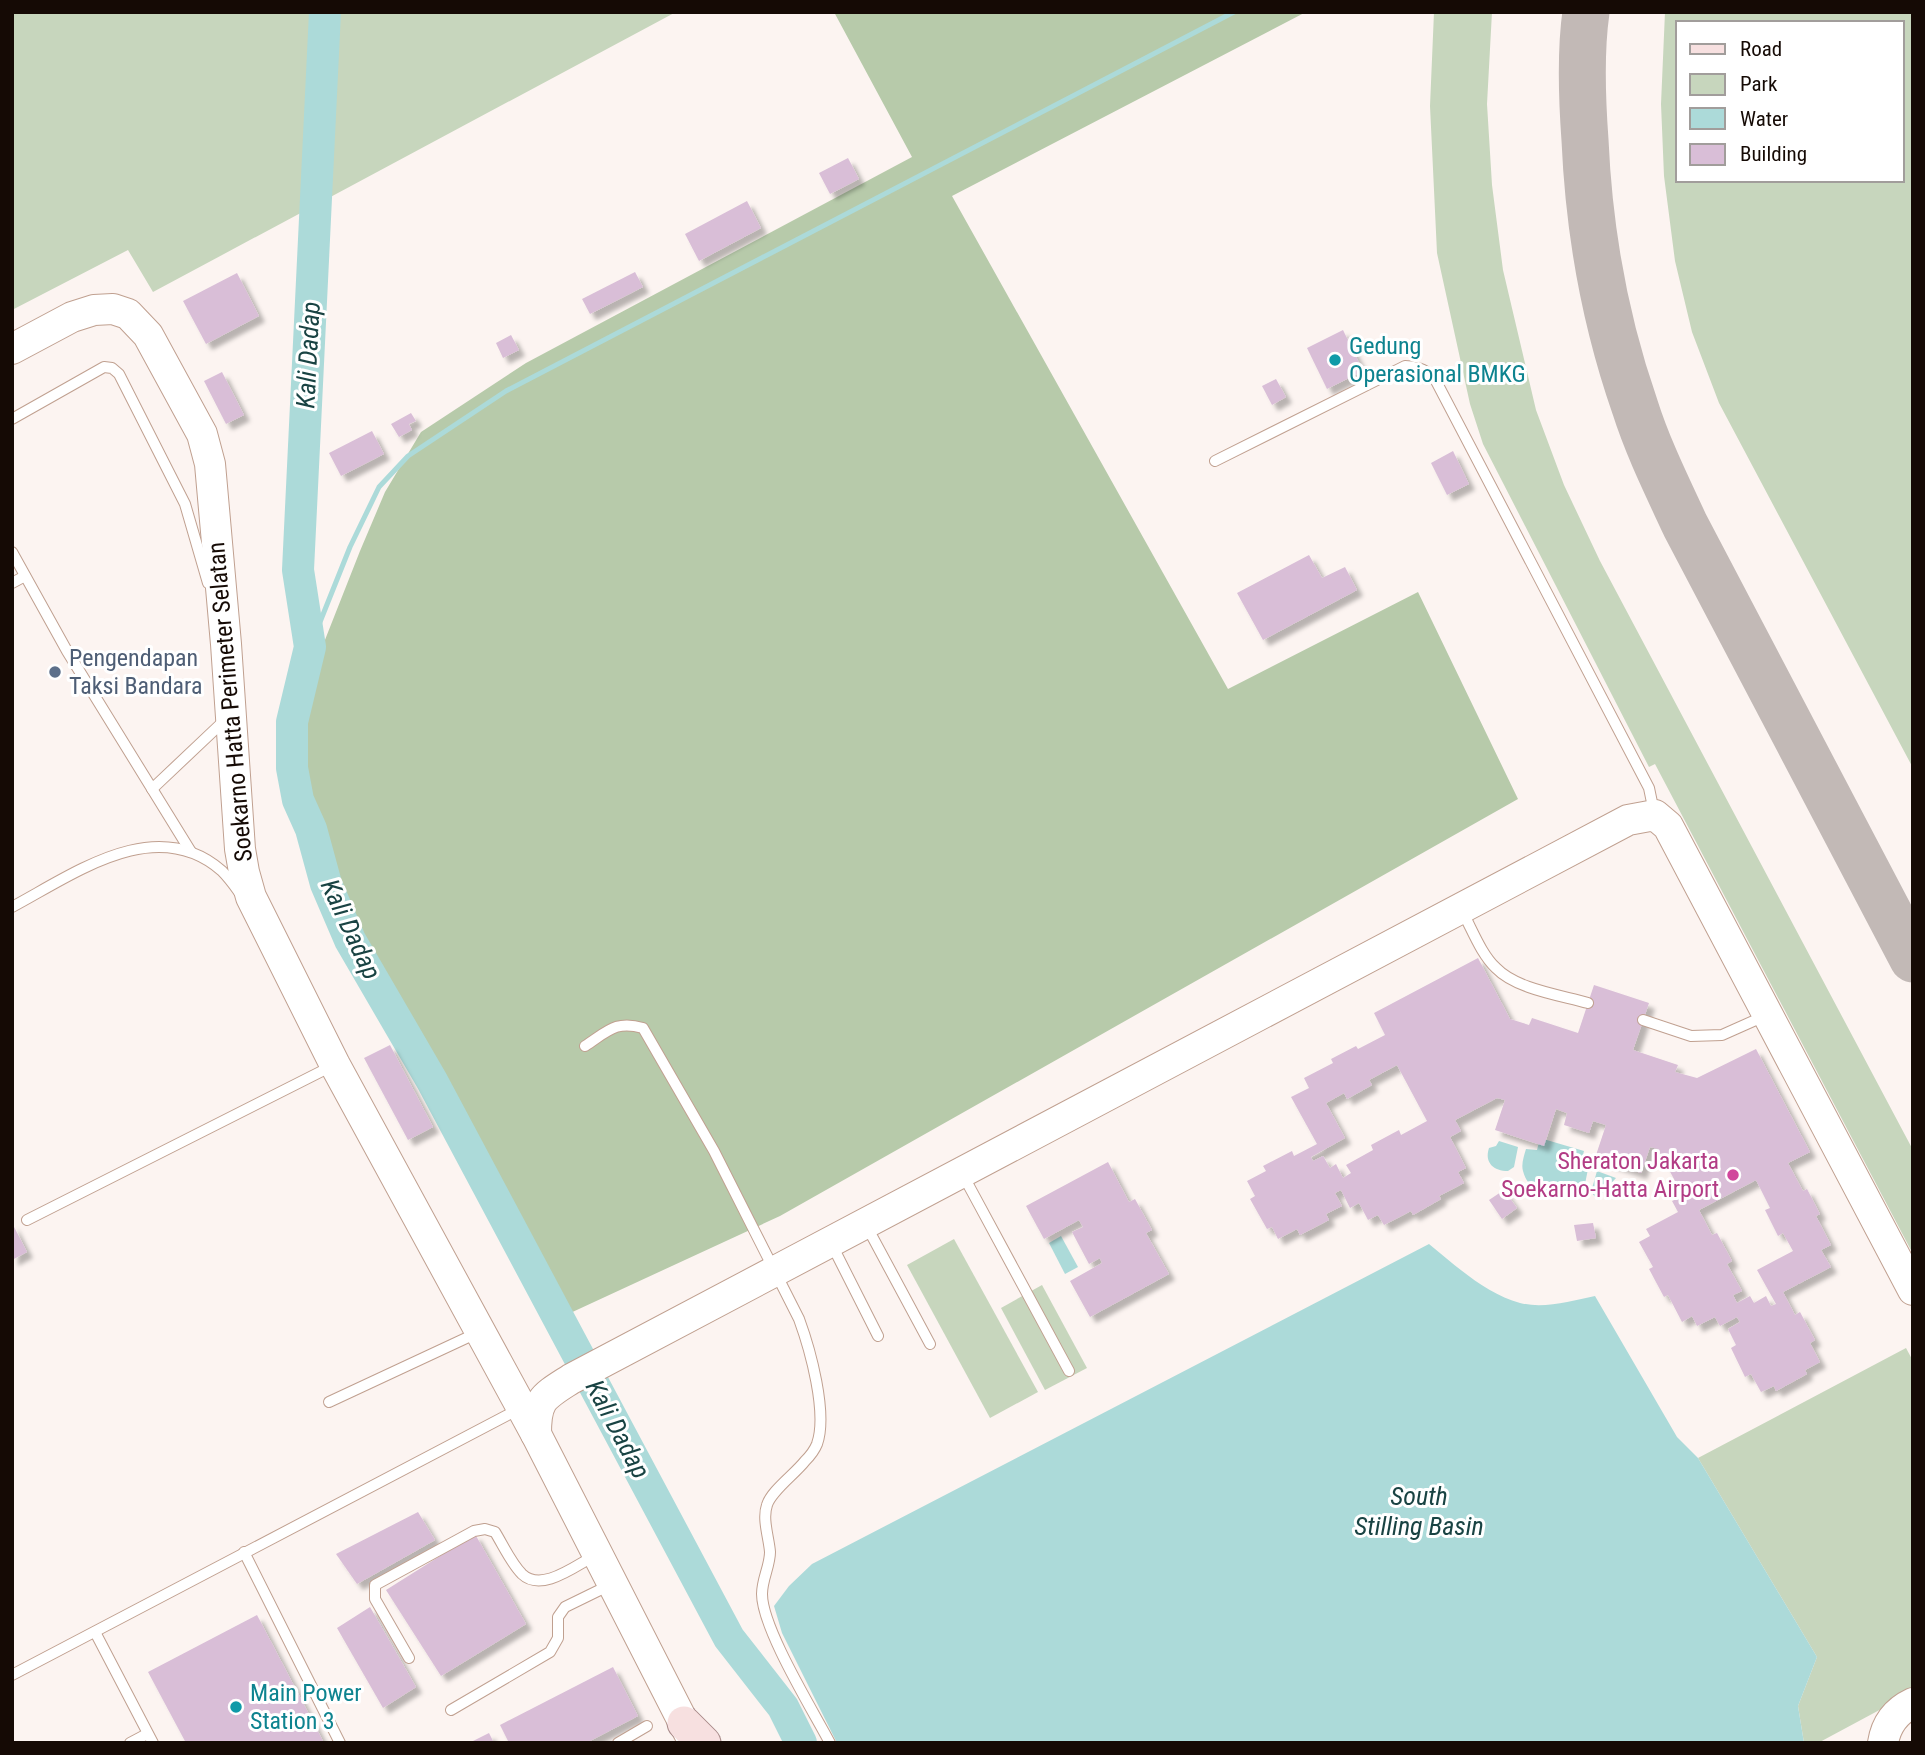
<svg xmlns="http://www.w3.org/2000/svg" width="1925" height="1755" font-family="'Roboto Condensed',sans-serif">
<defs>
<filter id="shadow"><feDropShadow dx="6" dy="6" stdDeviation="2" flood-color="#0004"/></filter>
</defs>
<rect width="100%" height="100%" fill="#fcf4f1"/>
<g fill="#c7d6bd" fill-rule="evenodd">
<polygon points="12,12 676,12 153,292 128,250 12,310"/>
<polygon points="1434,12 1492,12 1487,104 1492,185 1503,270 1536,410 1564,485 1600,561 1913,1150 1913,1254 1655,764 1649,767 1483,444 1470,404 1437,253 1430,106"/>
<path d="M1665 12H1913V768L1719 403 1692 332 1675 261 1664 176 1661 104ZM1678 23H1902V180H1678Z"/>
<polygon points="954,1239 1038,1392 990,1418 907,1265"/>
<polygon points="1042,1285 1087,1368 1045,1390 1001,1308"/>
<polygon points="1906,1348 1913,1361 1913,1692 1818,1743 1804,1743 1798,1706 1817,1657 1698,1458"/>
</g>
<polygon fill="#b7caaa" points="834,12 1306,12 952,196 1228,689 1418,592 1518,799 780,1216 566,1315 336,883 302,763 307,721 321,650 360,551 385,492 421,432 526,363 912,157"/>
<g fill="#acdad9">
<path d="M1540 1138 1584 1151 1580 1166 1588 1169 1584 1189C1565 1200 1529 1197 1523 1171 1521 1164 1524 1156 1526 1149L1537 1150Z"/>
<path d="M1499 1141 1518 1147 1514 1167 1508 1171C1494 1171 1484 1163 1489 1148L1496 1146Z"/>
<polygon points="1597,1171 1616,1178 1597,1199 1591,1192"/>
<polygon points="1061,1236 1078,1267 1065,1274 1049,1243"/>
<path d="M1429 1244C1455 1265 1486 1294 1520 1303 1544 1309 1571 1301 1595 1296L1677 1437 1698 1458 1817 1657 1798 1706 1804 1743H837L782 1633 774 1606 789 1586 812 1564Z"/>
</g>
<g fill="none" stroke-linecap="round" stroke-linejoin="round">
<polyline stroke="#acdad9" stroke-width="5" points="310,647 350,547 379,487 408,456 506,391 1234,12"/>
<polyline stroke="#acdad9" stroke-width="32" points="325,12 298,570 310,647 292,722 292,768 298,800 311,829 326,884 350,940 432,1081 729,1638 783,1707 801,1743"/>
<path stroke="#c2b9b6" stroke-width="47" d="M1586 12C1580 54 1582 99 1585 140 1589 232 1605 321 1635 407 1648 448 1667 486 1685 525L1913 959"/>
</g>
<g fill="#d9bed7" fill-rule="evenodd" filter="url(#shadow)">
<polygon points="848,158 859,179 830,194 819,173"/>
<polygon points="747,201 761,228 699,261 685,234"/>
<polygon points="635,272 643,287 590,314 582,299"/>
<polygon points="237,273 259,316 206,344 183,301"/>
<polygon points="1343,330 1363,371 1327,389 1307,348"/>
<polygon points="511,335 519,350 503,358 496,343"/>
<polygon points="222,372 244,415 226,424 204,381"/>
<polygon points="1276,379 1286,397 1272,405 1262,386"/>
<polygon points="411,413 416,421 409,424 412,430 399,437 391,424"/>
<polygon points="372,431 384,454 341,476 329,453"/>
<polygon points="1453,451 1469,484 1447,495 1431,463"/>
<polygon points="1309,555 1322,578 1345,567 1357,590 1263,640 1237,593"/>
<path d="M1478 958 1510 1019 1529 1025 1532 1018 1578 1033 1594 985 1649 1003 1633 1050 1678 1065 1675 1072 1697 1078 1756 1049 1810 1152 1788 1163 1803 1191 1807 1189 1820 1214 1816 1216 1831 1245 1821 1250 1831 1267 1783 1292 1795 1315 1800 1312 1815 1340 1810 1343 1820 1362 1805 1370 1807 1374 1776 1391 1774 1386 1761 1392 1751 1374 1745 1377 1731 1348 1736 1345 1728 1329 1740 1322 1737 1317 1720 1326 1715 1317 1697 1326 1692 1316 1682 1322 1668 1295 1664 1297 1649 1269 1653 1267 1639 1242 1650 1236 1646 1229 1678 1212 1672 1201 1683 1196 1658 1149 1650 1147 1641 1173 1595 1158 1606 1125 1593 1121 1589 1133 1564 1125 1567 1113 1556 1109 1544 1146 1495 1130 1505 1100 1497 1098 1455 1120 1461 1131 1450 1137 1466 1168 1458 1172 1464 1183 1439 1196 1441 1199 1413 1215 1411 1211 1384 1225 1378 1215 1368 1220 1359 1203 1350 1208 1341 1190 1335 1193 1342 1206 1326 1214 1329 1220 1300 1235 1297 1229 1278 1239 1272 1227 1267 1229 1250 1199 1255 1196 1247 1181 1266 1171 1263 1166 1292 1151 1294 1156 1317 1144 1291 1097 1309 1088 1304 1078 1333 1063 1331 1059 1356 1046 1358 1049 1385 1035 1374 1013ZM1397 1065 1427 1121 1401 1135 1399 1130 1371 1145 1373 1150 1346 1165 1351 1173 1343 1178 1336 1164 1330 1168 1323 1156 1313 1161 1311 1157 1345 1138 1326 1103 1344 1093 1347 1099 1372 1085 1369 1080ZM1756 1180 1770 1208 1765 1210 1778 1236 1783 1233 1793 1251 1757 1270 1776 1304 1771 1306 1766 1296 1754 1303 1750 1296 1737 1303 1733 1295 1742 1291 1727 1264 1732 1261 1717 1233 1712 1235 1699 1210Z"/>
<polygon points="390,1045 433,1127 408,1140 364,1058"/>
<polygon points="1108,1162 1129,1202 1135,1199 1152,1230 1146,1233 1169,1274 1090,1317 1070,1281 1102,1263 1100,1258 1089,1264 1072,1232 1083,1227 1079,1220 1044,1239 1026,1206"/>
<polygon points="1504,1190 1517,1208 1502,1219 1489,1200"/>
<polygon points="12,1223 27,1252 12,1260"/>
<polygon points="1593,1223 1596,1238 1577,1241 1574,1225"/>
<polygon points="418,1512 435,1540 357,1584 336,1554"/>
<polygon points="475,1534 526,1624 441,1676 386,1590"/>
<polygon points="370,1607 416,1687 383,1708 337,1628"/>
<polygon points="257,1615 324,1743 186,1743 148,1672"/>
<polygon points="613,1667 638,1716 586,1743 509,1743 500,1725"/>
<polygon points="489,1733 494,1743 469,1743"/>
</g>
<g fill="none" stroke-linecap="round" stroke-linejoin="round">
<g stroke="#c0a090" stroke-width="12">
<g id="lane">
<polyline points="12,419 104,367 112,368 119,374 185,504 208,583"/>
<path d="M1215 461 1405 366C1420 367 1427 370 1436 381L1649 788 1654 812"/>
<polyline points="12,552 67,651 191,852"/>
<polyline points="12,583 25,576"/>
<polyline points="152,789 226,719"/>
<path d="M12 907C74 874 156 813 222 871 228 877 234 885 239 892"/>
<path d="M1462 911C1472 929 1481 954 1496 968 1516 989 1560 995 1588 1003"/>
<polyline points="1643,1020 1691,1036 1722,1035 1767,1015"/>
<path d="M585 1046C608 1031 616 1020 643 1028L714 1151 799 1319C810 1349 828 1413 817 1444 815 1449 809 1457 805 1461 795 1474 771 1491 767 1505 762 1519 769 1538 770 1552 770 1566 762 1579 762 1594 762 1628 812 1709 830 1743"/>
<polyline points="963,1175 1069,1371"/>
<polyline points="27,1220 334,1065"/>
<polyline points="866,1225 930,1344"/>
<polyline points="832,1245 878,1336"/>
<polyline points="329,1402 477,1333"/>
<polyline points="244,1552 340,1743"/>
<polyline points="95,1632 153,1743"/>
<path d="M409 1658 375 1599V1585L474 1531 485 1529 495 1532C503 1545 511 1563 522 1574 542 1593 576 1565 596 1555"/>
<polyline points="12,1675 521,1408"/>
<polyline points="451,1710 550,1652 558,1638 558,1617 565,1607 612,1584"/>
<polyline points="130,1743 147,1734"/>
<polyline points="618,1743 647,1726"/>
</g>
</g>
<g stroke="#c0a090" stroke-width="32">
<g id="secondary">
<polyline points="12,349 72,317 94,310 113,309 128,314 148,335 202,434 210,464 226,644 240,849 244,872 251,897 335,1065 536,1434 694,1743"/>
<path d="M536 1434C536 1399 543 1397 571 1379L1628 820 1655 815 1668 826 1913 1290"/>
<path d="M1883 1743C1886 1724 1896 1711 1913 1703"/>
</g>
</g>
<g stroke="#a58786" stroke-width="35">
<polyline id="primary" points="684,1723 704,1743"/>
</g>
<use href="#lane" stroke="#fff" stroke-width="10"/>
<use href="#secondary" stroke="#fff" stroke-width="30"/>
<use href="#primary" stroke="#f7e0e0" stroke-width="33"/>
</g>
<g fill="#0f9aa8" stroke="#fff" stroke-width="2.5">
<circle cx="1335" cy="360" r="7"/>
<circle cx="236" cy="1707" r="7"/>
</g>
<circle fill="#5c6f8a" stroke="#fff" stroke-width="2.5" cx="55" cy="672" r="7"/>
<circle fill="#d1479c" stroke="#fff" stroke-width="2.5" cx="1733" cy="1175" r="7"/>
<g text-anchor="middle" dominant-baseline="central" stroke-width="6" stroke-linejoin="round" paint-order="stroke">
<g font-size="24" fill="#0d838f" stroke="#fff" text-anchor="start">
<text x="1349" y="346">Gedung<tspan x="1349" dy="28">Operasional BMKG</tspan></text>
<text x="250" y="1693">Main Power<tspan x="250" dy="28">Station 3</tspan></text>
</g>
<g font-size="24" fill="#4e5e75" stroke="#fff" text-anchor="start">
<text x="69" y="658">Pengendapan<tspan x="69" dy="28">Taksi Bandara</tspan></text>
</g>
<g font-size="24" fill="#150a05" stroke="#fff">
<text transform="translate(230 702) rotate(-95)">Soekarno Hatta Perimeter Selatan</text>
</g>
<g font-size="24" fill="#b23c85" stroke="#fff" text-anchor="end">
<text x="1719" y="1161">Sheraton Jakarta<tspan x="1719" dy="28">Soekarno-Hatta Airport</tspan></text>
</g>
<g font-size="26" font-style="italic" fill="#194343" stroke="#fff">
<text transform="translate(308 355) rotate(-87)">Kali Dadap</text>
<text transform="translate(351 929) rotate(65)">Kali Dadap</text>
<text transform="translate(618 1429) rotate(62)">Kali Dadap</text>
<text x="1419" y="1496">South<tspan x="1419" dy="30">Stilling Basin</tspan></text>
</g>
</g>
<rect width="1925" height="1755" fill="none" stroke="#150a05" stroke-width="28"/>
<rect x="1676" y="21" width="228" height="161" fill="#ffffff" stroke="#a19d9b" stroke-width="2"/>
<rect x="1690" y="44" width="35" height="10" fill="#f7e0e0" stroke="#a19d9b" stroke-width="2"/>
<text x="1740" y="56" font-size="21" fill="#150a05">Road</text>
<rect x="1690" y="74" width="35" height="21" fill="#c7d6bd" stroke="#a19d9b" stroke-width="2"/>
<text x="1740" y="91" font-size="21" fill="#150a05">Park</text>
<rect x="1690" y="108" width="35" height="21" fill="#acdad9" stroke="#a19d9b" stroke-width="2"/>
<text x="1740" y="126" font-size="21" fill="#150a05">Water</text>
<rect x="1690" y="144" width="35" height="21" fill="#d9bed7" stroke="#a19d9b" stroke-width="2"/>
<text x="1740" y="161" font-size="21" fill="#150a05">Building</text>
</svg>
